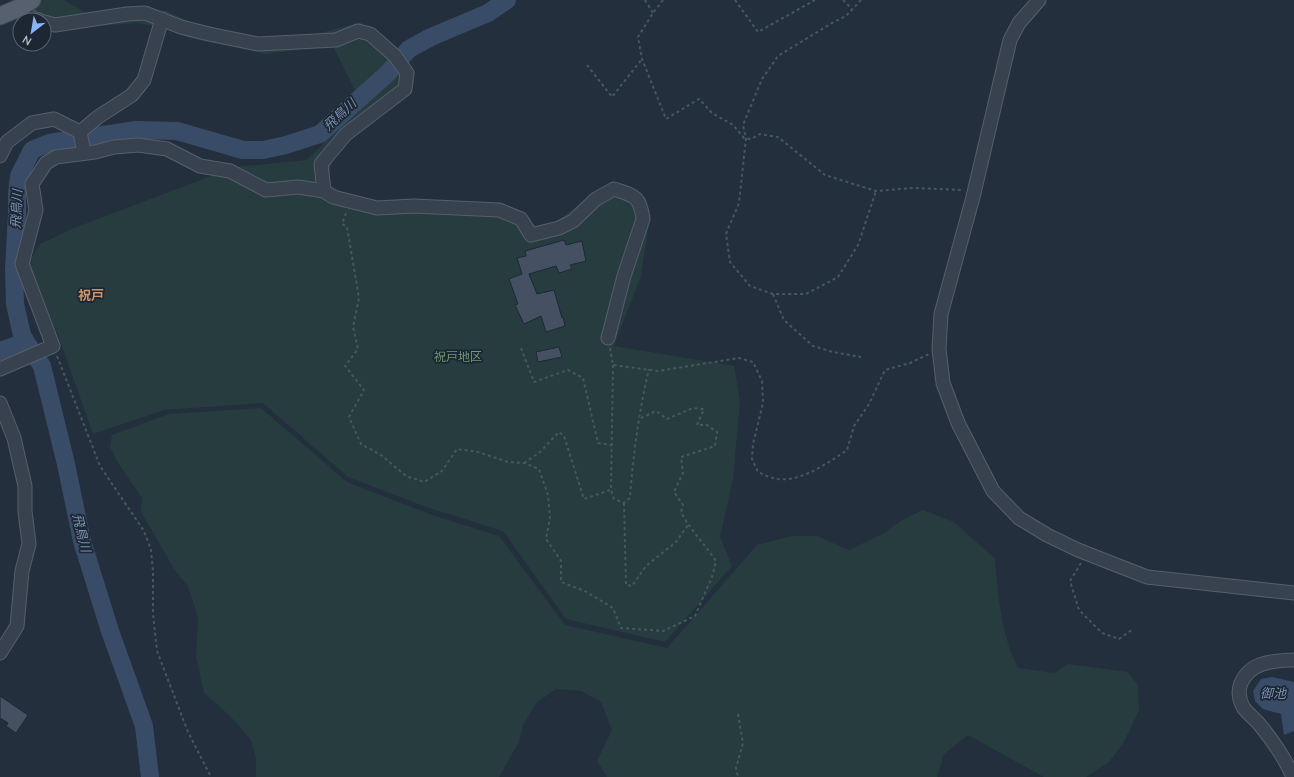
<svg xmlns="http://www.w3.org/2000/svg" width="1294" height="777" font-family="'Nunito Sans','Noto Sans JP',sans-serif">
<rect width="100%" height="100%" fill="#242f3e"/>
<g fill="#263c3f">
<polygon points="43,0 64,0 88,14 123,8 167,11 195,24 253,37 307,37 360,22 377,32 414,71 412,90 356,135 334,156 327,183 343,193 373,201 508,206 537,227 557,221 600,189 640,196 650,217 641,276 614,346 734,366 740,402 733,479 720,537 732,566 665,642 566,619 503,531 423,506 348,477 263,403 164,410 93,434 58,335 27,266 40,244 74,228 235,167 307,160 362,105 333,46 265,54 189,38 167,29 137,23 60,29 38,20 33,7"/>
<path d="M261 408 347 482 432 515 499 536 565 625 667 648 757 545 791 536H817L849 550 884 533 902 520 923 510 954 522 995 559C998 596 1001 634 1018 668L1054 673 1068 664 1128 672 1138 686 1139 710 1124 742 1109 762 1086 777H1044L968 735 944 754 937 777H607L597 761 612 730 601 702 581 691 556 689 536 703 523 725 519 742 499 777H256V758L251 740 230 716 204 693 196 657 198 617 188 586 176 572 141 512 142 498 118 463 110 447 112 435 169 414Z"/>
</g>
<polygon fill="#394c67" points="1272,677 1294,682 1294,731 1284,735 1281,714 1263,709 1255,701 1253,691 1261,679"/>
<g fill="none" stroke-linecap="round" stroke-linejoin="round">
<g stroke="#394c67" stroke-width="18">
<polyline points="0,351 26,342"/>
<polyline points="150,777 144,726 110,631 82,541 66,464 42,366 26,342 22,335 15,304 14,270 17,213 17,193 19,176 32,150 49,143 137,130 177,131 243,150 263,150 286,145 320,134 388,73 409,49 431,37 488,13 507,0"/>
</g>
</g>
<g fill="#455162" stroke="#1f2835">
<polygon points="564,240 566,245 582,241 586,261 570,265 572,269 559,273 556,266 529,274 537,294 554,290 562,318 563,317 565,326 546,332 541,316 524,324 515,305 518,304 509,279 522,274 517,258 526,256 525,251"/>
<polygon points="559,347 562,357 538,362 536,352"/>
<polygon points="0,696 28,715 16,733 6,726 8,723 0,718"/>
</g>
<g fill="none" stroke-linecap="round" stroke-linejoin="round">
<g stroke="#565f6c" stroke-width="15">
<g id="minor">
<polyline points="1039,0 1019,23 1010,40 973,197 941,314 939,349 943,383 958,423 993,491 1019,518 1047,535 1078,550 1147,577 1294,593"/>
<polyline points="21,7 32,18 39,20"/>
<polyline points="44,22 55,25 127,14 145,13 181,27 209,34 258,44 336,40 358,31 370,34 395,56 407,73 405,89 346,134 325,159 321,164 324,191"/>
<polyline points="80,132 98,117 132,95 144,80 162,19"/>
<polyline points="0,156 7,142 32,123 54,119 80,132 84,153"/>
<path d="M0 369 53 346 22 264 36 210 32 184 46 163 56 157 95 152 114 147 138 145 167 149 200 166 230 171 266 190 298 187 324 191 333 197 377 208 414 206 499 210 521 219 531 235 559 228 573 221 596 199 614 189C635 196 640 196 643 219L624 276 608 338"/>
<polyline points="0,403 14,438 25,486 25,511 29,544 22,571 17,626 0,653"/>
<path d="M1293 777C1285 758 1273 741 1260 725 1255 719 1247 713 1243 707 1239 699 1238 690 1241 683 1251 661 1273 661 1294 660"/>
</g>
</g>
<g stroke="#414a57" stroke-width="19">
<polyline id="major" points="0,16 21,7 32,0"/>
</g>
<g stroke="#44595c" stroke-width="2" stroke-dasharray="3 3" stroke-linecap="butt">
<polyline points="645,0 653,13"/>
<polyline points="663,0 653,13 638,37 642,59 666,119 699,99 712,113 733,125 744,138 751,139 760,134 778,137 825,175 876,191 913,188 963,190"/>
<polyline points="735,0 758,32 815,0"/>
<polyline points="843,0 852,9"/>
<polyline points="861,0 846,16 832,23 778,56 762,79 743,125 746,138 739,203 726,234 730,262 750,286 773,294 806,294 838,277 858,245 876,191"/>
<polyline points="587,65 612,97 642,59"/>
<path d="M346 213 342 224 347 227 359 298 353 327 358 349 345 366 364 390 349 417 361 444 381 455 406 476 424 482 442 471 457 449 478 452 508 462 524 463 539 469 548 495 550 517 546 539 561 561V582L585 591 613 608 621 628 663 631 695 616 712 577 716 561C705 544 690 530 681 512L683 505 674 492 683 473 681 457 715 446 717 432 707 425H697L704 409 693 408 667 419 656 411 639 419"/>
<polyline points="773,294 784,320 813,346 833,352 861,357"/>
<polyline points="521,348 534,382 568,370 583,378 598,443 612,445"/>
<path d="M610 348 613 365 658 371 739 358 753 362 762 381 763 403 753 444 752 459 758 472C763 474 768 477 773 478 797 485 828 463 847 450L854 426 869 404 885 370 910 363 929 354"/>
<polyline points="57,356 100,466 144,531 151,550 153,571 153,614 157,651 188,732 211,777"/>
<path d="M613 365 611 490 614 499 624 503 630 498C633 455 639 411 649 369"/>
<polyline points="524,463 540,452 559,432 564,436 584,499 610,490"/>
<polyline points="624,503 626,585 632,586 646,566 676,542 688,525"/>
<polyline points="1081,563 1070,581 1079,610 1102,633 1119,639 1133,629"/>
<polyline points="738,714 743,743 736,768 738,777"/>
</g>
<use href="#minor" stroke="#38414e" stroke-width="13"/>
<use href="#major" stroke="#56606e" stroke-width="17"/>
</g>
<g text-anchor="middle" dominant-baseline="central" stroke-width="3.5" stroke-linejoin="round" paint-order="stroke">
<g font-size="12" fill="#6b9a76" stroke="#1d2633">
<text x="458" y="357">祝戸地区</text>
</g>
<g font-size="13" font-style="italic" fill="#7c92b1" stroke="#1d2633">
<text transform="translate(340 115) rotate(-43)">飛鳥川</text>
<text transform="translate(17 209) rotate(-87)">飛鳥川</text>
<text transform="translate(81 533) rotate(76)">飛鳥川</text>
<text x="1273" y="694">御池</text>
</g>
<g font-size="13" font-weight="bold" fill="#d59563" stroke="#1d2633">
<text x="91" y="296">祝戸</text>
</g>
</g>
<g transform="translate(32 32) rotate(211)"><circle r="19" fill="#1d2633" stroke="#59626f"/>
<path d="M0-3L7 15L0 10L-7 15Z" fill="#8ab4f8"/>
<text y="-6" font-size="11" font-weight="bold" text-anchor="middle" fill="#b4bcc9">N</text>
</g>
</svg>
